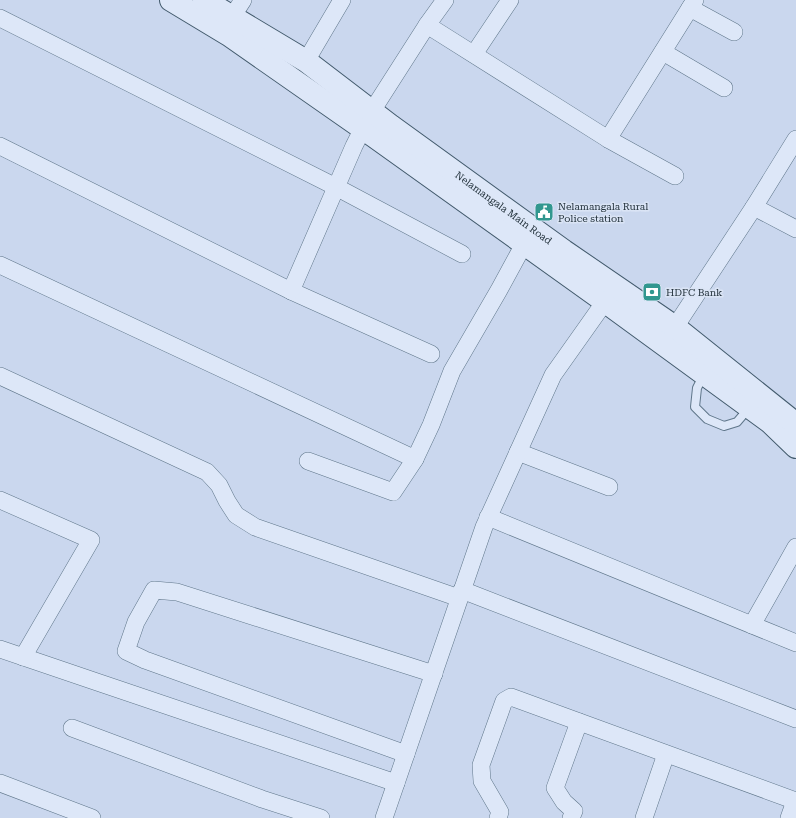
<svg xmlns="http://www.w3.org/2000/svg" width="796" height="818" font-family="'Roboto Serif',serif">
<rect width="100%" height="100%" fill="#cad7ee"/>
<g fill="none" stroke-linecap="round" stroke-linejoin="round">
<g stroke="#5f768a" stroke-width="10">
<polyline id="lane" points="704,374 697,388 695,407 707,419 724,426 737,422 749,408"/>
</g>
<g stroke="#5f768a" stroke-width="18">
<g id="street">
<polyline points="690,8 734,32"/>
<polyline points="232,17 243,0"/>
<polyline points="0,18 336,187 462,254"/>
<polyline points="427,25 608,139 675,176"/>
<polyline points="663,52 724,88"/>
<polyline points="474,54 510,0"/>
<polyline points="306,61 342,0"/>
<polyline points="372,111 427,25 445,0"/>
<polyline points="608,139 695,0"/>
<polyline points="0,146 291,291 431,354"/>
<polyline points="754,207 796,229"/>
<polyline points="0,265 415,459 393,492 308,461"/>
<polyline points="291,291 354,146 363,128"/>
<polyline points="675,327 754,207 796,139"/>
<polyline points="0,376 207,472 219,485 227,501 236,515 255,527 459,598"/>
<polyline points="518,452 609,487"/>
<polyline points="415,459 431,425 452,371 499,290 524,244"/>
<polyline points="0,500 91,540 23,657"/>
<polyline points="488,517 796,643"/>
<polyline points="462,590 796,719"/>
<polyline points="752,625 796,547"/>
<polyline points="0,649 97,682 396,783"/>
<polyline points="72,728 262,799 321,818"/>
<polyline points="406,754 145,660 126,651 136,622 154,590 177,592 434,674"/>
<polyline points="0,783 92,818"/>
<polyline points="384,818 484,527 553,375 599,310 615,295"/>
<polyline points="498,818 500,812 482,781 481,765 504,701 511,697 796,801"/>
<polyline points="571,818 574,811 564,802 555,788 579,722"/>
<polyline points="644,818 666,754"/>
<polyline points="789,818 795,801"/>
</g>
</g>
<g stroke="#425a6c" stroke-width="24">
<g id="secondary">
<polyline points="171,0 229,35 375,137 607,303 770,422 796,447"/>
<path id="s1" d="M204 0 306 61 391 126 564 251 675 327 796 424"/>
</g>
</g>
<use href="#lane" stroke="#dde7f8" stroke-width="8"/>
<use href="#street" stroke="#dde7f8" stroke-width="17"/>
<use href="#secondary" stroke="#dde7f8" stroke-width="22"/>
</g>
<defs>
<g id="civic-square" transform="scale(1)"><rect x="-9" y="-9" width="18" height="18" rx="4" fill="#31978f" stroke="#dae4f5"/><path d="M-.6-6.5H3V-4.5H.6V-3L4-1V1h2V6H-6V1h2V-1L-.6-3ZM-1.2 2.5V6h2.4V2.5Z" fill="#fff"/></g>
<g id="bank-square" transform="scale(1)"><rect x="-9" y="-9" width="18" height="18" rx="4" fill="#31978f" stroke="#dae4f5"/><path d="M-6-4H6V4H-6ZM0-2.3a2.3 2.3 0 1 0 0 4.6a2.3 2.3 0 1 0 0-4.6Z" fill="#fff"/></g>
</defs>
<g fill-rule="evenodd">
<use href="#civic-square" x="544" y="212"/>
<use href="#bank-square" x="652" y="292"/>
</g>
<g text-anchor="middle" dominant-baseline="central" stroke-width="3" stroke-linejoin="round" paint-order="stroke">
<g font-size="10" fill="#22313b" stroke="#dae4f5" text-anchor="start">
<text x="558" y="206">Nelamangala Rural<tspan x="558" dy="12">Police station</tspan></text>
<text x="666" y="292">HDFC Bank</text>
</g>
<g font-size="10" fill="#22313b" stroke="#dae4f5">
<text stroke="none"><textPath href="#s1" startOffset="365">Nelamangala Main Road</textPath></text>
</g>
</g>
</svg>
